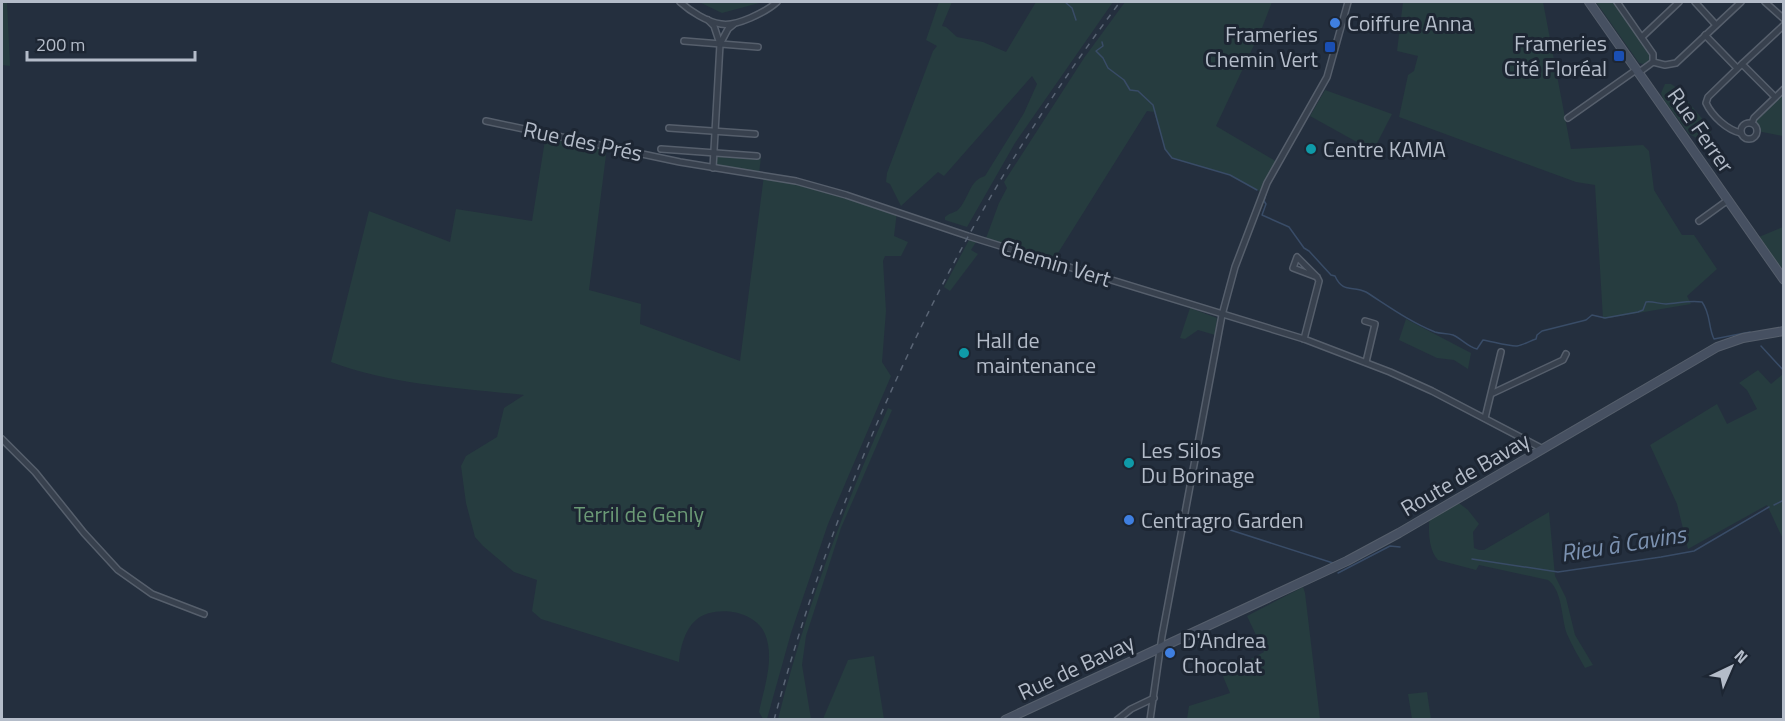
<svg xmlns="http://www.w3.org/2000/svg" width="1785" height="721" font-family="'Titillium Web',sans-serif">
<rect width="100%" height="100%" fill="#242f3e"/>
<g fill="#263c3f">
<polygon points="2,2 7,2 10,66 2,65"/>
<polygon points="699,2 763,2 722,13"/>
<path d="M939 2H952L942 26 946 27 957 37 983 42 1006 52 1036 2H1113L1015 143 967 227 945 220V217C949 213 954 213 958 210 969 199 969 180 985 176L1024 113 1037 84 1032 76 944 176 938 172 901 206 890 184 886 182 887 173 933 51 937 46 926 40Z"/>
<polygon points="1125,2 1272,2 1262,28 1216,126 1279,163 1263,193 1230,175 1172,158 1165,149 1154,112 1147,111 1058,253 1055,262 985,241 999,203 1007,188 1004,182 1084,58"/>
<polygon points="1403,2 1543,2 1571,149 1643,145 1649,151 1654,190 1682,235 1694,235 1717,269 1687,296 1691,304 1603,319 1595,185 1576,182 1399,117 1408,75 1414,71 1418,56 1397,51"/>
<polygon points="1596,2 1614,2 1651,54 1650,60 1644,64 1639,63"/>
<polygon points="1665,84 1671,84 1677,88 1709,127 1711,132 1706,137 1698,139 1689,134 1663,99 1661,93"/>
<polygon points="1783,89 1783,136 1757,131 1752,123"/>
<polygon points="1325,90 1392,114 1373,151 1310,116"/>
<path d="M546 134 607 147 589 290 641 304 640 324 740 361 764 175 796 181 897 212 894 236 908 242 901 256H885L883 261 886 311 882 362 891 376 828 524 791 633 767 719H763L759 712C764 688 775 658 765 634 756 611 715 604 696 620 685 629 680 648 679 662L541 619 532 611 537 580 514 572 483 546 475 537 466 503 461 466 466 456 497 437 504 408 524 395C460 388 392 385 331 362L369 211 450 242 456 209 532 221Z"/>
<polygon points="714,153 761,157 759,174 713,168"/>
<polygon points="1783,227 1783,280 1754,239"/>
<polygon points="969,240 976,242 971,250 978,254 950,291 944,287"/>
<polygon points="1190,308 1217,318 1215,335 1198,330 1185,339 1180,338"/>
<polygon points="1406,319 1471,353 1468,369 1454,360 1437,358 1399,340"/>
<polygon points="1758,370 1771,384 1783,374 1783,539 1767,505 1688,549 1677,504 1650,445 1717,404 1727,424 1757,409 1747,390 1739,383"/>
<path d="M888 408 892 410 841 528 806 636 802 665 811 719H778C805 612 843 509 888 408Z"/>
<path d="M1455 500 1468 510 1479 524 1473 532 1474 548 1479 550H1484L1549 512 1555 576 1566 598 1575 635 1593 665 1585 668C1579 657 1572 646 1567 634 1561 618 1563 591 1548 580L1479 565 1476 570 1438 560C1428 550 1428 527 1430 515Z"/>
<polygon points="1303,587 1305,593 1320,719 1187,719 1189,706 1230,693 1222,674 1264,652 1247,616"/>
<polygon points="874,656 884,719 823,719 848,660"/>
<polygon points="1427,692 1431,719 1412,719 1408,694"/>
</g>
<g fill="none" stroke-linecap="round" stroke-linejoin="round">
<g stroke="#394c67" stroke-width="1.5">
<polyline points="1065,2 1072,8 1076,20"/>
<polyline points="1102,42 1103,46 1096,51 1103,58 1108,68 1124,80 1130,90 1138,91 1153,105 1165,149 1172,158 1230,175 1257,190"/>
<path d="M1266 194 1264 201 1266 204 1262 215 1289 227 1304 248 1309 251 1331 275 1335 276C1343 294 1353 285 1366 292 1388 306 1410 322 1435 332 1441 334 1447 333 1453 335 1462 339 1468 347 1477 349L1483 340C1490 341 1512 347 1517 346 1523 345 1530 341 1536 339L1537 335 1542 331 1586 320 1592 315 1605 318 1638 312 1643 310 1646 302C1653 301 1659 304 1666 304 1679 303 1690 300 1702 302 1711 314 1708 327 1714 339L1750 332"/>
<polyline points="1761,346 1784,371"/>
<polyline points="1774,505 1784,500"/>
<polyline points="1190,517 1333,563"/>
<polyline points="1472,559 1558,572 1661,557 1694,551 1769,507"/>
<polyline points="1338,573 1390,546 1400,547"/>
</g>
<g stroke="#565f6c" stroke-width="8">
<g id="street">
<path d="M680 2C690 11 707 22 721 24 736 27 766 12 777 2"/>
<polyline points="1617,2 1653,54 1653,62"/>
<polyline points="1695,2 1716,25"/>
<polyline points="1765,2 1784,19"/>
<polyline points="708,20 714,26 720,44 713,168"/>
<polyline points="1705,35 1737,68"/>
<polyline points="1642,37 1679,2"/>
<polyline points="684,41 758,47"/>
<polyline points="720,44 728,29 734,24"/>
<polyline points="1638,73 1653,62 1665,65 1676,63 1741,2"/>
<polyline points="1775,97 1742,64 1784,25"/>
<polyline points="1568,118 1636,70"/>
<polyline points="486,121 680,162 796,181 846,195 968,236 1304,339 1390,372 1432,391 1543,449"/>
<circle cx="1749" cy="131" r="8"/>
<polyline points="1752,123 1754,118 1784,89"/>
<polyline points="669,128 755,134"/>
<path d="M1741 133C1727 130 1712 116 1706 103L1708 97 1742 64"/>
<polyline points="661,149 757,156"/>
<polyline points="1699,221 1728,200"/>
<polyline points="1365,321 1375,324 1366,362"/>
<polyline points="1304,339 1319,281 1317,277 1297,257 1293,268 1317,277"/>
<polyline points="1493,393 1563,360 1566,354"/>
<polyline points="1485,418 1501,352"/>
<polyline points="2,439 35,472 84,533 118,570 152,594 204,614"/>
<polyline points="1117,720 1131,709 1154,698"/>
<polyline points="1150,720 1162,636 1222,315 1235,267 1267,183 1327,77 1348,2"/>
</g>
</g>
<g stroke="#565f6c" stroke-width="10">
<g id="secondary">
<polyline points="1589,2 1784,280"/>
<polyline points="1005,720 1347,561 1399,533 1717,347 1743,338 1784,331"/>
</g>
</g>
<use href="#street" stroke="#38414e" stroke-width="5"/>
<use href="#secondary" stroke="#465061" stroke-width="8"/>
<path stroke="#5a6575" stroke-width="1.5" stroke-dasharray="6 6" stroke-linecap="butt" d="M774 720C844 462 959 215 1120 2"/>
</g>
<g fill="#3f7fe0" stroke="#1d2633" stroke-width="2">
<circle cx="1335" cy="23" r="6"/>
<circle cx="1129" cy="520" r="6"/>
<circle cx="1170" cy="653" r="6"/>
</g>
<g fill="#1a4fb4" stroke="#1d2633" stroke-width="2">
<rect x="1324" y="41" width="12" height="12" rx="3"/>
<rect x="1613" y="50" width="12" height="12" rx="3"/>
</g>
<g fill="#0f9aa8" stroke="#1d2633" stroke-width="2">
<circle cx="1311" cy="149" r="6"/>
<circle cx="964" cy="353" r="6"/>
<circle cx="1129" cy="463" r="6"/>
</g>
<g text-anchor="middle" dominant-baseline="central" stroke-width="6" stroke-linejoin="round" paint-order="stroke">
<g font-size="22" fill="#b4bcc9" stroke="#1d2633" text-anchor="start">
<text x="1347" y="23">Coiffure Anna</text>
<text x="1318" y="34" text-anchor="end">Frameries<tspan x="1318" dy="25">Chemin Vert</tspan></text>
<text x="1607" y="43" text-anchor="end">Frameries<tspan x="1607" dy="25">Cité Floréal</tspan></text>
<text x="1323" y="149">Centre KAMA</text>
<text x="976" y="340">Hall de<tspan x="976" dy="25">maintenance</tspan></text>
<text x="1141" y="450">Les Silos<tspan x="1141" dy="25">Du Borinage</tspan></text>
<text x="1141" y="520">Centragro Garden</text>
<text x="1182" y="640">D'Andrea<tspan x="1182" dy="25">Chocolat</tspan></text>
</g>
<g font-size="22" fill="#b4bcc9" stroke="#1d2633">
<text transform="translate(1701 130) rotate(55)">Rue Ferrer</text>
<text transform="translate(583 141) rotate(12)">Rue des Prés</text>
<text transform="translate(1056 263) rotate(17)">Chemin Vert</text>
<text transform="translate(1465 474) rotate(-30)">Route de Bavay</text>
<text transform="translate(1076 667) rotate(-25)">Rue de Bavay</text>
</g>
<g font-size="22" fill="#6b9a76" stroke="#1d2633">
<text x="639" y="514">Terril de Genly</text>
</g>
<g font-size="24" font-style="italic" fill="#7c92b1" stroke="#1d2633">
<text transform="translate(1623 543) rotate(-9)">Rieu à Cavins</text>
</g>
</g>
<rect width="1785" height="721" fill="none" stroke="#b4bcc9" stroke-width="6"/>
<g transform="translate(1731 667) rotate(44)" stroke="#1d2633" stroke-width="4.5" paint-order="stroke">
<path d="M0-4.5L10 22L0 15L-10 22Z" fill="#b4bcc9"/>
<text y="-9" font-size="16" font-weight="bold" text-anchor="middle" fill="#b4bcc9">N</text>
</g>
<path d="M27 51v9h168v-9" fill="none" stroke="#b4bcc9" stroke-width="3"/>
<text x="36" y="51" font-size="18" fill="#b4bcc9" stroke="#1d2633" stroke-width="4.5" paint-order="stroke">200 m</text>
</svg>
